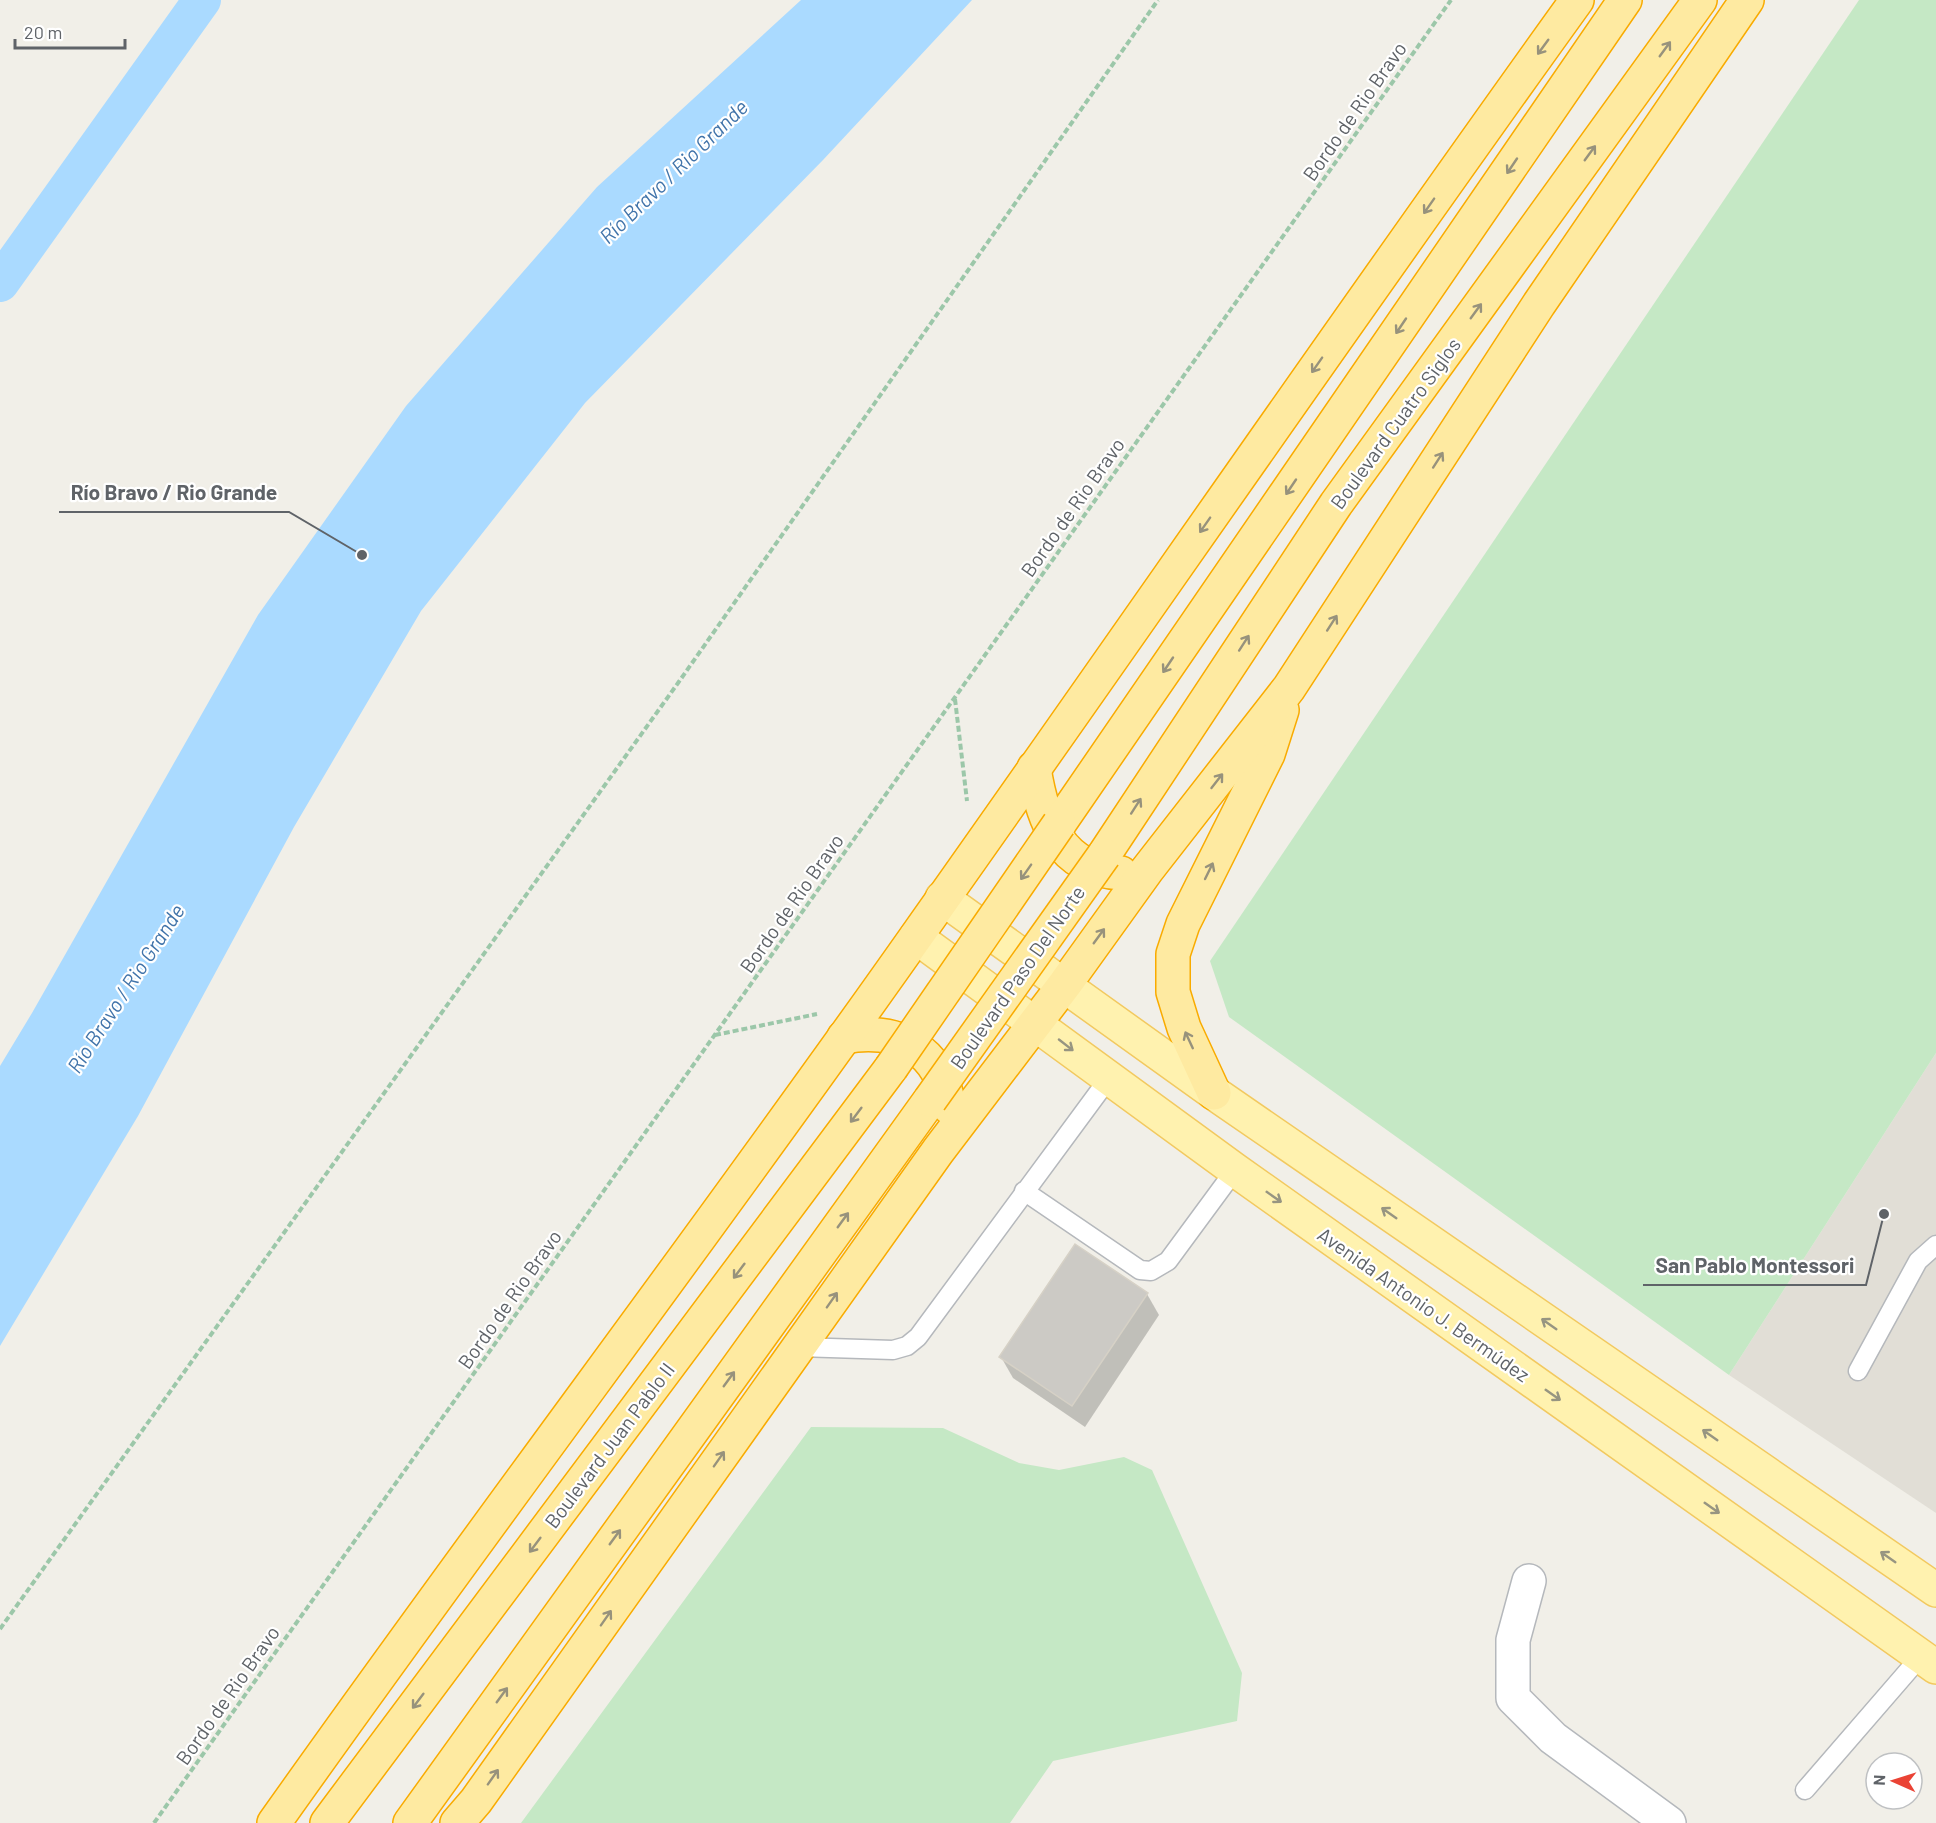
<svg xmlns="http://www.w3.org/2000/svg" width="1936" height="1823" font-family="Barlow,sans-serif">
<rect width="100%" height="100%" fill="#f1efe8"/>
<polygon fill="#e1ded6" points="1936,1053 1936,1513 1729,1375"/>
<g fill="#c5e8c5">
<polygon points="1859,0 1936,0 1936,1053 1729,1375 1229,1017 1210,961"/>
<polygon points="811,1427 943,1428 1019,1463 1059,1470 1124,1457 1152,1470 1242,1673 1237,1721 1053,1761 1010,1823 521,1823"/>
</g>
<polygon fill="#aadaff" points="801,0 972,0 823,160 585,403 421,611 294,827 138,1116 0,1346 0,1066 32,1013 258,615 406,406 597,187"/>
<polygon fill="#0003" points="1147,1294 1159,1315 1085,1427 1013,1378 1001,1357"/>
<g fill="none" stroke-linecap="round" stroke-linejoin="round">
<polyline stroke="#aadaff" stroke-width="38" points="0,283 202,0"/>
</g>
<polygon fill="#cccac5" stroke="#d6d1c6" stroke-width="1.5" points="1075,1244 1148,1293 1072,1406 999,1357"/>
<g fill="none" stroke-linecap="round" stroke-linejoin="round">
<g stroke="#b5b8bc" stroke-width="21">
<g id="service">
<polyline points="1024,1191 1140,1270 1151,1271 1168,1261 1235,1170"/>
<polyline points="798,1347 893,1350 907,1346 918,1337 1109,1078"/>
<polyline points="1858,1371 1918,1261 1936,1245"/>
<polyline points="1805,1790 1921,1656"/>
</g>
</g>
<g stroke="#b5b8bc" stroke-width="36">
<polyline id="minor" points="1529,1581 1513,1640 1513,1698 1553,1738 1669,1823"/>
</g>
<g stroke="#f2c960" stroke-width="36">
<g id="primary">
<polyline points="942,898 1214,1093 1936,1590"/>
<polyline points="916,937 1235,1170 1936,1667"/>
</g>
</g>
<g stroke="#f9ab00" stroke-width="36">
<g id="trunk">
<path d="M1034 768C1042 820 1060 870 1121 873"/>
<polyline points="1059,824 1625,0"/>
<polyline points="1104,855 1336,504 1700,0"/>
<path d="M844 1037C897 1027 941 1049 949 1107"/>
<polyline points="1214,1093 1184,1028 1173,992 1173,954 1183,924 1268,754 1282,710"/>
<path d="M274 1823C484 1526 705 1236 915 938 1136 626 1353 311 1577 0"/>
<polyline points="327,1823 891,1068"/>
<polyline points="410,1823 930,1100"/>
<polyline points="457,1823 476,1801 938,1151 1065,984 1147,870 1289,688 1539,304 1747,0"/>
</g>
</g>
<g stroke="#9cc7a9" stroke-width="4" stroke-dasharray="6 3" stroke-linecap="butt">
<polyline points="955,699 967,801"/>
<polyline points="715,1035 817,1014"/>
<polyline points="0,1629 678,683 1158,0"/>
<polyline points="154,1823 1451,0"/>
</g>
<use href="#service" stroke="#fff" stroke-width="18"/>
<use href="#minor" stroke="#fff" stroke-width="33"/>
<use href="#primary" stroke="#fff2af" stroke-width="33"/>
<use href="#trunk" stroke="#feeaa1" stroke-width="33"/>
<g stroke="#f9ab00" stroke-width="36" stroke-linecap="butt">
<g id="trunk-bridge">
<polyline points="891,1068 1059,824"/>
<polyline points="930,1100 1104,855"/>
</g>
</g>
<use href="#trunk-bridge" stroke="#feeaa1" stroke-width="33"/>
</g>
<defs><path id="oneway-shaft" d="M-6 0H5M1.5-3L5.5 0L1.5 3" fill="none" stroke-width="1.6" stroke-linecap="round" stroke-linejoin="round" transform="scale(1.5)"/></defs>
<g stroke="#97927c">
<use href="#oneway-shaft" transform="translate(1543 47) rotate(126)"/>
<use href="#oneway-shaft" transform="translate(1665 49) rotate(-54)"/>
<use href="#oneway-shaft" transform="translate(1590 153) rotate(-54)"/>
<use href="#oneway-shaft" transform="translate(1512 166) rotate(124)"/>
<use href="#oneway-shaft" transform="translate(1429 206) rotate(125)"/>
<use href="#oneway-shaft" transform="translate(1476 311) rotate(-54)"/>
<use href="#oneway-shaft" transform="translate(1401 326) rotate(124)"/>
<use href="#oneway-shaft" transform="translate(1317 365) rotate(125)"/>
<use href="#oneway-shaft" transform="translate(1438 460) rotate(-57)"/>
<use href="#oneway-shaft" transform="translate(1291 487) rotate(124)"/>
<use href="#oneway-shaft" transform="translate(1205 525) rotate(125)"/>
<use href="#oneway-shaft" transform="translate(1332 623) rotate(-57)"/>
<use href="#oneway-shaft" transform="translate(1244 643) rotate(-57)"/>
<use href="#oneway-shaft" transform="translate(1168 665) rotate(124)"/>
<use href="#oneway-shaft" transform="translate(1217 781) rotate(-52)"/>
<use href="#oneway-shaft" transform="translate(1136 806) rotate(-57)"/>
<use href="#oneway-shaft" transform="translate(1209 871) rotate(-64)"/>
<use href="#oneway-shaft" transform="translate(1026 872) rotate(125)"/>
<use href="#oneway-shaft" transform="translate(1099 936) rotate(-54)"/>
<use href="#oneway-shaft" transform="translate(1189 1040) rotate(-115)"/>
<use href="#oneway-shaft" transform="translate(856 1115) rotate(127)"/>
<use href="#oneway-shaft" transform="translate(843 1220) rotate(-54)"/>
<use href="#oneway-shaft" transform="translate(739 1271) rotate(127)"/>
<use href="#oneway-shaft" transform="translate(832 1300) rotate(-55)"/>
<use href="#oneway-shaft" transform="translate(729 1379) rotate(-54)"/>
<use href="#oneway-shaft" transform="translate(719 1459) rotate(-55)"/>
<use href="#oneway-shaft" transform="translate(615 1537) rotate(-54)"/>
<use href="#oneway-shaft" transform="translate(535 1545) rotate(127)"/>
<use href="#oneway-shaft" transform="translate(606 1618) rotate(-55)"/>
<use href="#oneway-shaft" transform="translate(502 1695) rotate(-54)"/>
<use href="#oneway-shaft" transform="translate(418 1701) rotate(127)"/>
<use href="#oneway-shaft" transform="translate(493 1777) rotate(-55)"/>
</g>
<g stroke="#979581">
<use href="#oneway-shaft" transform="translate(1066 1045) rotate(38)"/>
<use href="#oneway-shaft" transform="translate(1274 1197) rotate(35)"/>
<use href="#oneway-shaft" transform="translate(1389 1213) rotate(-145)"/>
<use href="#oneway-shaft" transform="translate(1549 1324) rotate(-145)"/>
<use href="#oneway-shaft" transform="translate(1553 1395) rotate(35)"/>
<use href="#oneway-shaft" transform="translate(1710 1435) rotate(-145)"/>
<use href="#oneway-shaft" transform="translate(1712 1508) rotate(35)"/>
<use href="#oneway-shaft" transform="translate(1888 1557) rotate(-145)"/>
</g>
<g text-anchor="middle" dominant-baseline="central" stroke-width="4.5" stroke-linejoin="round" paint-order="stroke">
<g font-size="20" fill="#5f6368" stroke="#fff">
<text transform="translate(1354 111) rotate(-55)">Bordo de Rio Bravo</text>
<text transform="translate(1395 423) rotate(-54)">Boulevard Cuatro Siglos</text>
<text transform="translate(1072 507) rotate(-55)">Bordo de Rio Bravo</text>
<text transform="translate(791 903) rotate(-55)">Bordo de Rio Bravo</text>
<text transform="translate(1017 977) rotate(-55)">Boulevard Paso Del Norte</text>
<text transform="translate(509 1299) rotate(-55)">Bordo de Rio Bravo</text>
<text transform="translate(1424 1304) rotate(35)">Avenida Antonio J. Bermúdez</text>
<text transform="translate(609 1445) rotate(-53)">Boulevard Juan Pablo II</text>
<text transform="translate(227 1695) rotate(-55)">Bordo de Rio Bravo</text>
</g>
<g font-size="21" font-style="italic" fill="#4174aa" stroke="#fff">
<text transform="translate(673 171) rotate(-44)">Río Bravo / Rio Grande</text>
<text transform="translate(125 988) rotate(-57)">Río Bravo / Rio Grande</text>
</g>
</g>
<path fill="none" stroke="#5f6368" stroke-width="2" d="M362 555L289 512H59M1884 1214L1866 1285H1643"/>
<g fill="#5f6368" stroke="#fff" stroke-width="2">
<circle cx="362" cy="555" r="6"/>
<circle cx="1884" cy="1214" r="6"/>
</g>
<g font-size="21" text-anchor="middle" font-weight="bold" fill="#5f6368" stroke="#fff" stroke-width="4.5" stroke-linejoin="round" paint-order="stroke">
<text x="174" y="500">Río Bravo / Rio Grande</text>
<text x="1755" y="1273">San Pablo Montessori</text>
</g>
<g transform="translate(1894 1781) rotate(273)"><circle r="28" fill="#ffffff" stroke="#bfc1c3" stroke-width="1.5"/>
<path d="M0-4.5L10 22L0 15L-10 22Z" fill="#ea4335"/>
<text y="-9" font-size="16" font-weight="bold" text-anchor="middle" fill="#5f6368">N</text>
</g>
<path d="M15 39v9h110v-9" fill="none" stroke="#5f6368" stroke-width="3"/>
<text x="24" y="39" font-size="18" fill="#5f6368" stroke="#ffffff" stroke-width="4.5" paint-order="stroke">20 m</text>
</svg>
